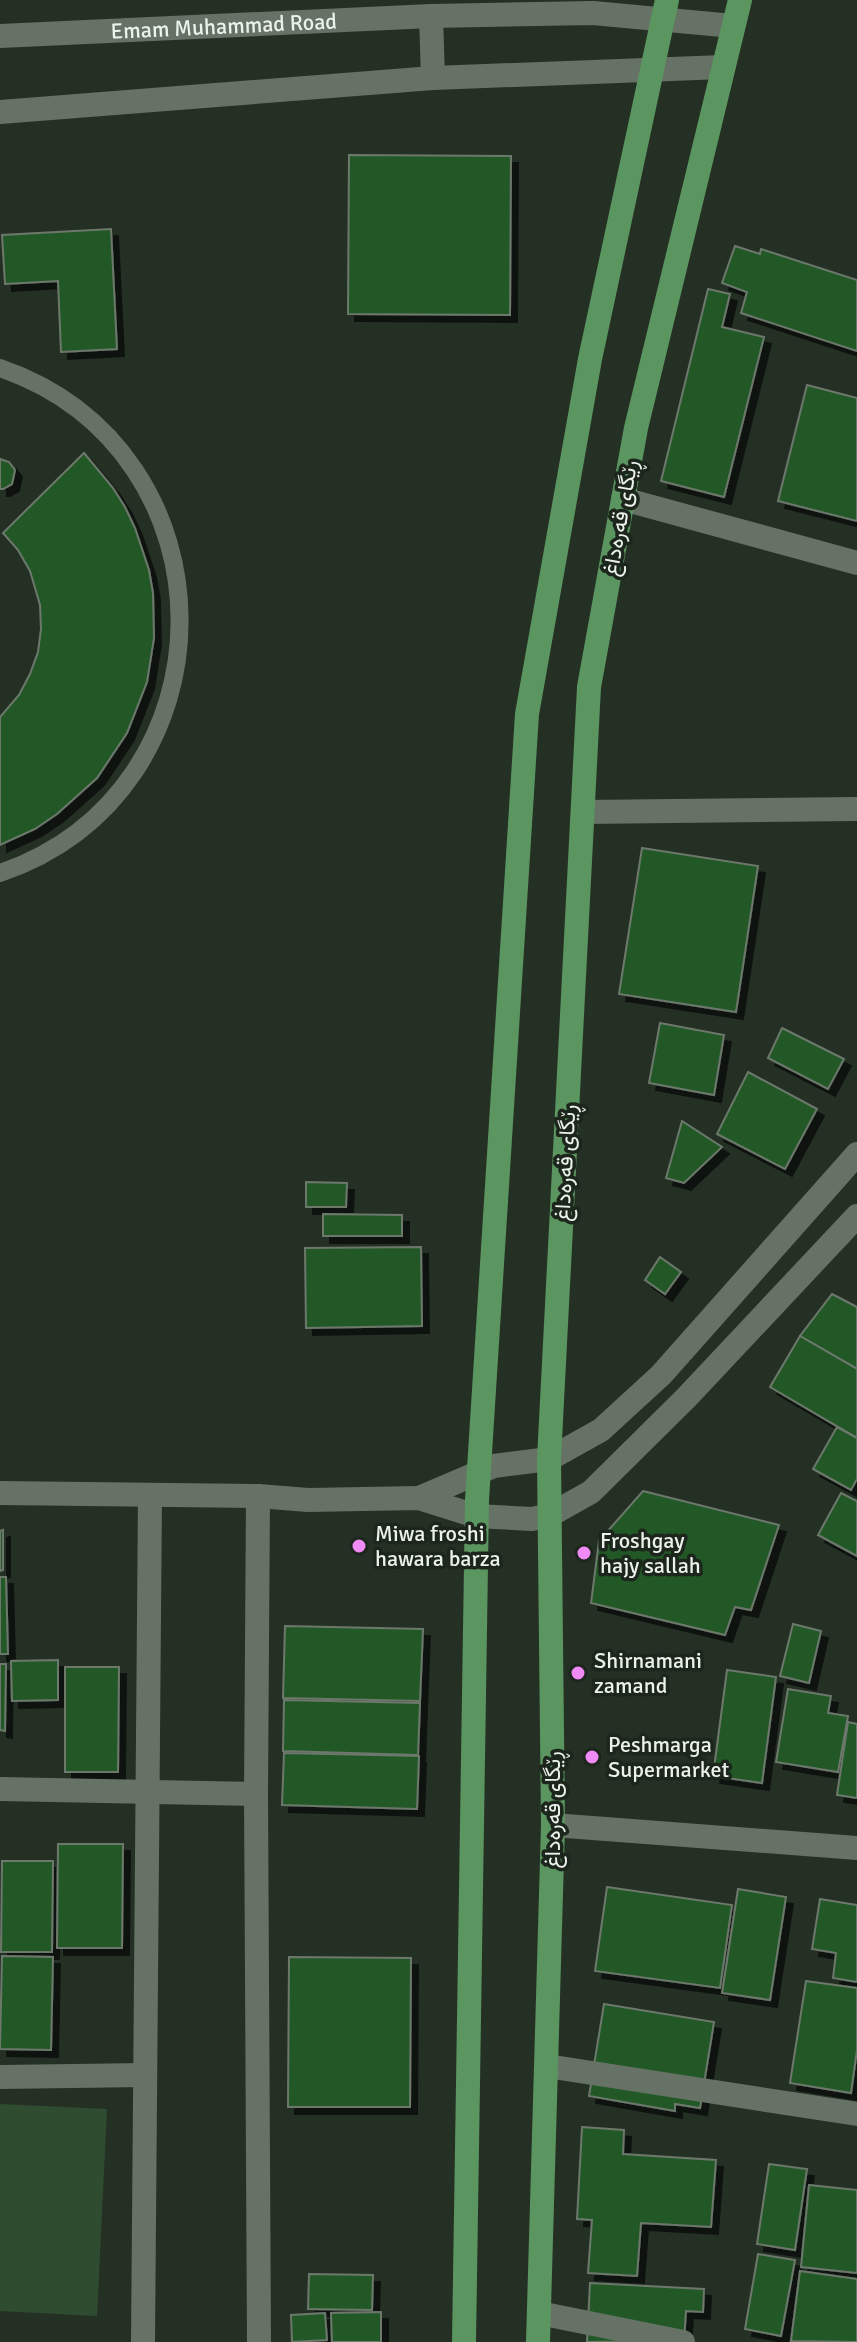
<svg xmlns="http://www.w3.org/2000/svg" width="857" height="2342" font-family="Signika,Vazirmatn,sans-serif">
<defs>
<filter id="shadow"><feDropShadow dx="7" dy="7" stdDeviation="0" flood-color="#0009"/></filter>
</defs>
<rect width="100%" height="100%" fill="#253025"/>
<polygon fill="#2f4c30" points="0,2104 107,2109 97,2316 0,2311"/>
<g fill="#235827" stroke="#6c786c" stroke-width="2" filter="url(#shadow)">
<polygon points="349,155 511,156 510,315 348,314"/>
<polygon points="111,229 117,349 61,352 58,281 5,284 2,235"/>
<polygon points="735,246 760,254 761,249 857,280 857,351 741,313 747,292 722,283"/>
<polygon points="708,289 730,294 722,327 764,337 724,497 661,481"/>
<polygon points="807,385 857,398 857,521 778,501"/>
<polygon points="84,453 113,488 125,507 135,528 149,570 153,593 154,638 147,682 127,733 97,778 57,814 35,829 0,845 0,717 19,695 30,674 38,652 41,629 40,605 30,571 18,550 3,533"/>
<polygon points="0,459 9,462 15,470 12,484 3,489 0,489"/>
<polygon points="642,848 758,866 736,1012 619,994"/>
<polygon points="660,1023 724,1035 714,1095 649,1083"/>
<polygon points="782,1028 844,1059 828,1089 768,1058"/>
<polygon points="748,1072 817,1109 785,1169 717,1134"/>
<polygon points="682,1121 722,1147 684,1183 666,1178"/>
<polygon points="306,1182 347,1183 346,1207 306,1207"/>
<polygon points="323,1214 402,1215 402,1236 323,1236"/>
<polygon points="421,1247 422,1326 306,1328 305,1248"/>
<polygon points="660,1257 681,1272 665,1294 645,1280"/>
<polygon points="832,1294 857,1307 857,1369 800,1336"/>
<polygon points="800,1336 857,1369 857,1438 770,1387"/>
<polygon points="837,1427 857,1438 857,1479 851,1490 813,1469"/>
<polygon points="643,1491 779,1525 751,1610 735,1607 725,1635 591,1603 599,1541"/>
<polygon points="841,1493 857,1501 857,1556 818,1535"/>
<polygon points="3,1530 3,1570 0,1571 0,1531"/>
<polygon points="0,1577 6,1577 8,1654 0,1654"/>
<polygon points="793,1624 821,1631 809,1683 780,1676"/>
<polygon points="285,1626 423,1629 420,1701 283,1698"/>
<polygon points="58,1660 58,1700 12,1701 11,1661"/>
<polygon points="0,1664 6,1664 5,1731 0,1730"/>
<polygon points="65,1667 119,1667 118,1772 65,1772"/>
<polygon points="727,1670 776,1677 762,1783 713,1776"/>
<polygon points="788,1689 831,1696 828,1713 848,1716 838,1772 776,1762"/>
<polygon points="284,1700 420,1703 418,1755 283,1751"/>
<polygon points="848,1722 857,1724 857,1798 837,1795"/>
<polygon points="284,1753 419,1756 417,1809 282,1805"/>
<polygon points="58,1844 123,1844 122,1948 57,1948"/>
<polygon points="2,1861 53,1861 52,1952 1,1952"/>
<polygon points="607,1887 732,1905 720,1988 595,1971"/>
<polygon points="738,1889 786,1897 770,2000 722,1993"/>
<polygon points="820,1899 857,1905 857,1982 833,1978 836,1953 812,1949"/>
<polygon points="2,1956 53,1957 51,2050 0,2049"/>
<polygon points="289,1957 411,1958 410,2107 288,2107"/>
<polygon points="806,1981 857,1988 857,2050 851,2093 790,2083"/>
<polygon points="604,2004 714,2022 700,2108 675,2104 675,2111 589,2096"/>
<polygon points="582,2127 624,2130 623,2154 716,2160 711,2227 641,2223 637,2276 588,2273 592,2220 577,2219"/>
<polygon points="769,2164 807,2169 795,2250 757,2244"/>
<polygon points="809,2185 857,2190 857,2273 801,2267"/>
<polygon points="758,2254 795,2260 781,2336 745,2329"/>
<polygon points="800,2271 857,2279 857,2342 791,2341"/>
<polygon points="309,2274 373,2275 372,2310 308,2309"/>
<polygon points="590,2283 704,2289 703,2312 686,2311 684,2341 587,2342"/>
<polygon points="381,2312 381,2342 332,2342 331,2313"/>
<polygon points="325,2313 327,2340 292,2342 291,2315"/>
</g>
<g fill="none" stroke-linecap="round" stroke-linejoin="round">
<path stroke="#667266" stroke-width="18" d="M0 368C240 451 239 791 0 873"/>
<g stroke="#667266" stroke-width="24">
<polyline points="623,499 857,563"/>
<polyline points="584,812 857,809"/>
<polyline points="0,1493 258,1496 308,1500 419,1498 476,1516 532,1519 550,1515 591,1492 686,1398 857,1216"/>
<polyline points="258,1496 256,1794 259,2342"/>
<polyline points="419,1498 494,1466 549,1459 601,1430 661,1375 857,1154"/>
<polyline points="0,1789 256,1794"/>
<polyline points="553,1825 857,1848"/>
<polyline points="547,2066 857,2114"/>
<polyline points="0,2077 145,2075"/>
<polyline points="539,2313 683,2342"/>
<polyline points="143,2342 150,1495"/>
</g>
<g stroke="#667266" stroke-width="24">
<polyline points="431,16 433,78"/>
<path id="s1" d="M0 36 431 16 593 13 733 26"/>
<polyline points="0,112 433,78 723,67"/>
</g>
<g stroke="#5b955f" stroke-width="24">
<polyline points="464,2342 477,1500 527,714 590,359 667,0"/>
<polyline points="538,2342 553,1825 549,1459 589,687 636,428 740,0"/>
</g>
</g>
<g fill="#f08bf6" stroke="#1c261c" stroke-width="3">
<circle cx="359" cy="1546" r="8"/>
<circle cx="584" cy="1553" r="8"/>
<circle cx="578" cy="1673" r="8"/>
<circle cx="592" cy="1757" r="8"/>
</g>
<g text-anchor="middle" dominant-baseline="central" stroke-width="7" stroke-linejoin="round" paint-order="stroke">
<g font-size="22" fill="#ebf2eb" stroke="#1c261c">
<text stroke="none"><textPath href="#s1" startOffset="224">Emam Muhammad Road</textPath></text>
<text transform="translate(620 518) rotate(-80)">ڕێگای قەرەداغ</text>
<text transform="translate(565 1163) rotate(-87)">ڕێگای قەرەداغ</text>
<text transform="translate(552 1810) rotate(-90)">ڕێگای قەرەداغ</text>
</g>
<g font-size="22" fill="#ebf2eb" stroke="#1c261c" text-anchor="start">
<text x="375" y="1533">Miwa froshi<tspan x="375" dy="25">hawara barza</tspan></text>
<text x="600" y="1540">Froshgay<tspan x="600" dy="25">hajy sallah</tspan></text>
<text x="594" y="1660">Shirnamani<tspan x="594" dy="25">zamand</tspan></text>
<text x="608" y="1744">Peshmarga<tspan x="608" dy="25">Supermarket</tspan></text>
</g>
</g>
</svg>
